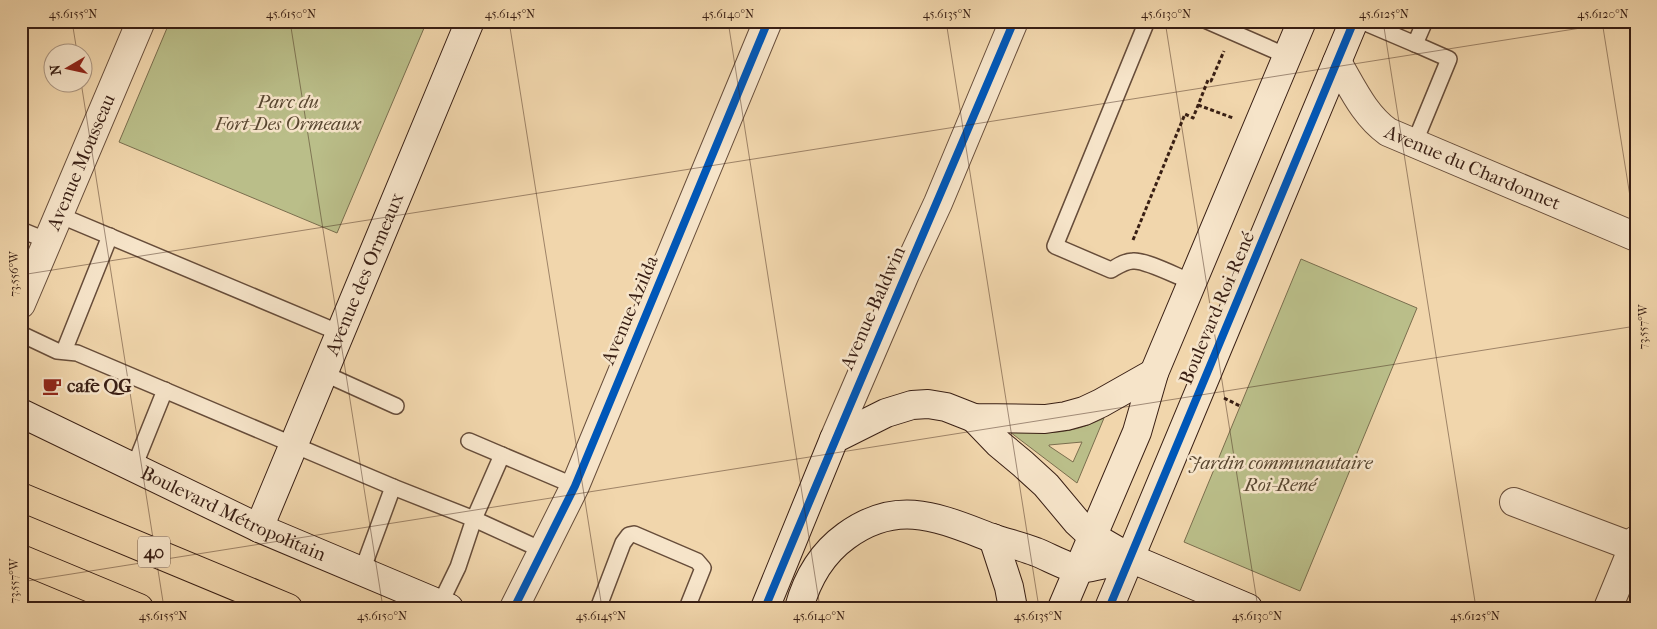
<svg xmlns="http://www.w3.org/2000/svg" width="1657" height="629" font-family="'IM FELL French Canon',serif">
<rect width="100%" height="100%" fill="#f1d6ac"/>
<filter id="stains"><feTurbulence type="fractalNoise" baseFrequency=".004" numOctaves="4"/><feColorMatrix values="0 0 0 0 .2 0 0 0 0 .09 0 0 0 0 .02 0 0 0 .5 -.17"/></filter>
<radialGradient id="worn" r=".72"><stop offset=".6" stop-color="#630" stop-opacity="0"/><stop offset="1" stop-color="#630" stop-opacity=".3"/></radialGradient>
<g fill="#babe89" stroke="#7a6e4e" fill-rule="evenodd">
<polygon points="170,21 427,21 337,233 119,142"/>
<polygon points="1301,259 1417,308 1300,591 1184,542"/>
<path d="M1104 418 1077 483 1010 432 1012 430C1047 435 1072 434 1104 418ZM1082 442 1073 462 1049 446V445Z"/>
</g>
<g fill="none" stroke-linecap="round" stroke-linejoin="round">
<g stroke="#674d3a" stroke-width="18">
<g id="lane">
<path d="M1147 21 1055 246 1111 270C1118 266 1125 261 1133 261 1146 260 1178 277 1192 282"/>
<polyline points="1207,21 1287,56"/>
<polyline points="1361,21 1415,44 1425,21"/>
<polyline points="1414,144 1449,59 1415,44"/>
<polyline points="59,215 340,333"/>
<polyline points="21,230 48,241"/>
<polyline points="21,334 57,351 77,353 393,487 362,571"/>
<polyline points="64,351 110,236"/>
<polyline points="323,373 396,406"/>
<polyline points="469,441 575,486"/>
<polyline points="134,467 165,390"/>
<polyline points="393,487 474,519 542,550"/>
<polyline points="440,604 458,567 474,519 502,455"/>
<polyline points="599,606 623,543 629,535 634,534 697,561 703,568 687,608"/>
</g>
</g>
<g stroke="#674d3a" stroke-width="30">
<g id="street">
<path id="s1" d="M1337 62C1352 87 1364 115 1388 132L1636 237"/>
<path id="s2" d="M21 304 141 21"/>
<polyline points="834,439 905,274 938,203 1014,21"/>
<polyline points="1514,502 1636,548"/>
<polyline points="514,608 575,486 768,21"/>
<polyline points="1608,608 1636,540"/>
</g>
</g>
<g stroke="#391f14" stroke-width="30">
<g id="secondary">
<path id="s3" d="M21 413 259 528 449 608"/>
<polyline points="974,418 999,444 1023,464 1046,485 1077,522 1092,536 1130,558 1248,608"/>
<path id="s4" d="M259 528 470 21"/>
<polyline points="993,538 1009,587 1013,608"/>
<polyline points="765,608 834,439 886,413 912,405 928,404 946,407 974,418 1045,419 1066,416 1084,411 1101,403 1154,373"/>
<path d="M799 608C807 579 821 554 846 536 898 498 939 518 992 538 1006 543 1021 546 1036 552 1047 556 1066 567 1078 569 1085 570 1120 560 1130 558"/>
<polyline points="1062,608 1137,432 1154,373 1302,21"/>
<polyline points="1109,608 1354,21"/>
</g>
</g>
<g stroke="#391f14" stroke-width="30">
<g id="highway">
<polyline points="21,497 288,608"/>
<polyline points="21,559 139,608"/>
</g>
</g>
<g stroke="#391f14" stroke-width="3" stroke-dasharray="4 2.5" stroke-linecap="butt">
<polyline points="1198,105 1233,118"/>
<polyline points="1133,240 1185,114 1193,118 1208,80 1211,81 1224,51"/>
<polyline points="1224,398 1240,406"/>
</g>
<use href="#lane" stroke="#f6e4c9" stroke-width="15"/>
<use href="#street" stroke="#f6e4c9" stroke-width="28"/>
<use href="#secondary" stroke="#f6e4c9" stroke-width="28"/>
<use href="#highway" stroke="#f1d6ac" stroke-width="28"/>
<g stroke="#f6e4c9" stroke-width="11">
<g id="cycleway">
<polyline points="514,608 575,486 768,21"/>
<path d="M765 608C846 412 931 217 1014 21"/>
<polyline points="1109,608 1354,21"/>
</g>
</g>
<use href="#cycleway" stroke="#0057b8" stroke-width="8"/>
</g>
<path fill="none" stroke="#391f14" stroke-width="1" stroke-opacity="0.45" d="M72 21 77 52M290 21 383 608M509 21 602 608M728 21 820 608M946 21 1039 608M1165 21 1258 608M1383 21 1476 608M1602 21 1636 234M81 82 164 608M21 275 1625 21M21 582 1636 326"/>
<defs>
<g id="cafe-bare" transform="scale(1.5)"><path d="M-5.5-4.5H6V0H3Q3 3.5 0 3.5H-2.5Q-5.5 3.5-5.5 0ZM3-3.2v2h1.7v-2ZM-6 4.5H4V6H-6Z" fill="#8f2418" stroke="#f6e4c9" stroke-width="2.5" paint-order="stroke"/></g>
</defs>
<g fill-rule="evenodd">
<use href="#cafe-bare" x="52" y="386"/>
</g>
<g text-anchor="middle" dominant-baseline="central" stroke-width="5" stroke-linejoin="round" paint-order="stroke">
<rect fill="#f6e4c9" stroke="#725a4a" stroke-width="1" x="138" y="536.5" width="32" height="31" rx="4"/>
<g font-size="18" font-weight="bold" fill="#391f14">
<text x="154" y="552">40</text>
</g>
<g font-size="19" font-style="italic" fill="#594731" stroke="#f6e4c9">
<text x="288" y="102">Parc du<tspan x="288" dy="22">Fort-Des Ormeaux</tspan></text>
<text x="1280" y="463">Jardin communautaire<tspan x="1280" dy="22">Roi-René</tspan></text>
</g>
<g font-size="19" fill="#391f14" stroke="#f6e4c9">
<text stroke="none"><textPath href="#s2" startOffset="154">Avenue Mousseau</textPath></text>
<text stroke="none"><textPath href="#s1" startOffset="179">Avenue du Chardonnet</textPath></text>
<text stroke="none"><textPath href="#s4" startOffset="275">Avenue des Ormeaux</textPath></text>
<text transform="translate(873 308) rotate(-66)">Avenue Baldwin</text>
<text transform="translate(1217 308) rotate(-67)">Boulevard Roi-René</text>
<text transform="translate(630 310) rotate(-67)">Avenue Azilda</text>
<text stroke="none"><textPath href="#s3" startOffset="235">Boulevard Métropolitain</textPath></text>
</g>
<g font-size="19" font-weight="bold" fill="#391f14" stroke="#f6e4c9" text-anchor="start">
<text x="67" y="386">cafe QG</text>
</g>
</g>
<rect width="1657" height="629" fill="none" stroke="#f1d6ac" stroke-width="55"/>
<g transform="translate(68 68) rotate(261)"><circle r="24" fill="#f6e4c9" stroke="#aa9581"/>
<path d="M0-4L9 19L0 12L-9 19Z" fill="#8f2418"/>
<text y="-8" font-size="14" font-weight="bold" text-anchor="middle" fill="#391f14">N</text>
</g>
<rect x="28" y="28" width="1602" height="574" fill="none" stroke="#391f14" stroke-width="2"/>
<g font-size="12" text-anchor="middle" fill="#391f14">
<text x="73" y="18">45.6155°N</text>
<text x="291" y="18">45.6150°N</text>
<text x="510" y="18">45.6145°N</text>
<text x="728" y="18">45.6140°N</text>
<text x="947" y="18">45.6135°N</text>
<text x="1166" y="18">45.6130°N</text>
<text x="1384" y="18">45.6125°N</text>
<text x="1603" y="18">45.6120°N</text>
<text transform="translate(14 274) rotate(-90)" y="4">73.556°W</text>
<text transform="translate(1643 327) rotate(-90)" y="4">73.557°W</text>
<text transform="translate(14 581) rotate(-90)" y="4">73.557°W</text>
<text x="163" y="620">45.6155°N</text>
<text x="382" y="620">45.6150°N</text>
<text x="601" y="620">45.6145°N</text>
<text x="819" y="620">45.6140°N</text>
<text x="1038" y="620">45.6135°N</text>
<text x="1257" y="620">45.6130°N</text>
<text x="1475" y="620">45.6125°N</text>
</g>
<rect width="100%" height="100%" filter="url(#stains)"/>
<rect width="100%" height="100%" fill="url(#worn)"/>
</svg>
